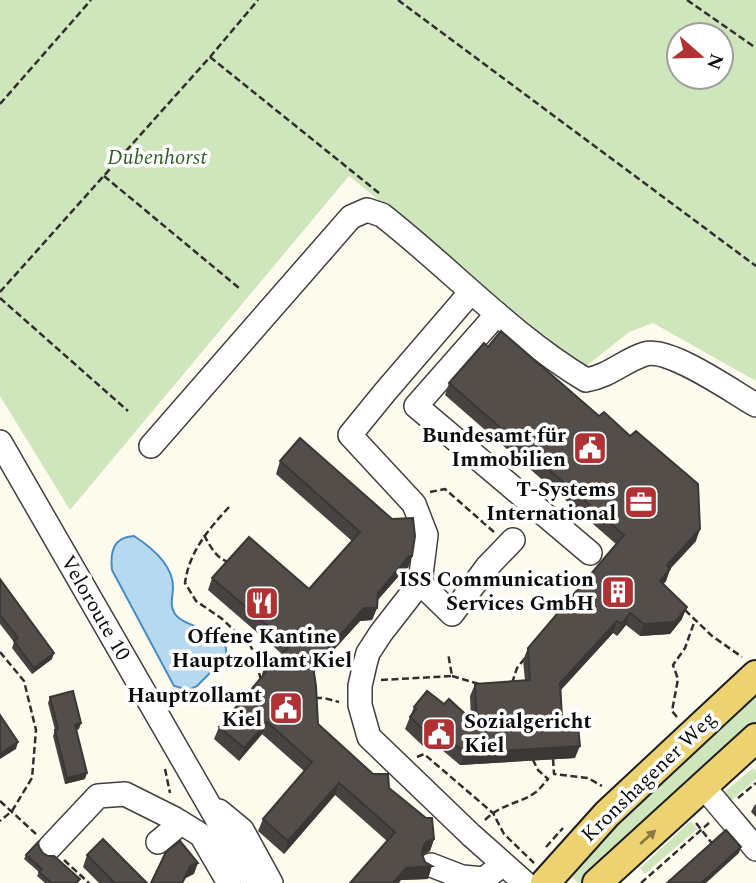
<svg xmlns="http://www.w3.org/2000/svg" width="756" height="883" font-family="Spectral,serif">
<rect width="100%" height="100%" fill="#fdfbee"/>
<g fill="#cfe5bb" fill-rule="evenodd">
<path d="M0 0H756V381L653 323 629 332 584 368 349 176 70 510 0 396ZM679 35H721V77H679Z"/>
<polygon points="756,689 756,727 583,883 578,883 571,876 647,793"/>
<polygon points="753,768 756,771 756,779 724,807 716,799"/>
<polygon points="691,821 697,829 645,874 640,868"/>
</g>
<path fill="#b7d9f0" stroke="#458bc1" stroke-width="2" d="M134 536C151 547 173 564 173 587 173 597 169 605 175 614 188 631 231 628 226 657L197 686 189 690 174 686 112 570C110 552 113 537 134 536Z"/>
<g fill="none" stroke-linecap="round" stroke-linejoin="round">
<g stroke="#404040" stroke-width="26">
<g id="minor">
<polyline points="471,292 385,392 350,435 414,504 426,535 420,583 381,633 368,653 365,664 360,686 360,705 369,737 471,835 525,883"/>
<polyline points="497,314 416,406 590,553"/>
<polyline points="0,442 254,883"/>
<path d="M151 446 351 217 367 210 382 215C451 269 511 335 586 380 610 376 623 361 645 354 670 347 733 392 756 405"/>
<polyline points="420,583 452,614 487,567 513,540"/>
<polyline points="703,786 756,849"/>
<polyline points="219,811 242,830 271,883"/>
<polyline points="158,842 181,823"/>
<polyline points="50,847 98,796 125,794 175,819 201,835 229,883"/>
<polyline points="431,865 462,877 484,879 503,864"/>
</g>
</g>
<g stroke="#1e1e1e" stroke-width="32">
<g id="major">
<polyline points="545,883 607,814 756,675"/>
<polyline points="597,883 756,738"/>
</g>
</g>
<g stroke="#2f2f2f" stroke-width="2.5" stroke-dasharray="7 3.5" stroke-linecap="butt">
<polyline points="398,0 756,266"/>
<polyline points="687,0 756,48"/>
<polyline points="210,57 379,193"/>
<polyline points="0,104 91,0"/>
<polyline points="104,176 239,288"/>
<polyline points="0,292 210,57 258,0"/>
<polyline points="0,298 128,411"/>
<polyline points="430,492 445,489 494,532"/>
<path d="M229 507C208 530 189 552 185 583L196 601 221 618 250 645 255 655 261 681"/>
<path d="M204 535C210 546 216 558 228 562"/>
<polyline points="685,610 712,636 742,657"/>
<polyline points="0,652 24,681 36,730 32,778 12,811 0,821"/>
<polyline points="452,676 479,684"/>
<polyline points="381,680 452,676 448,653"/>
<polyline points="512,683 517,668 525,658"/>
<polyline points="315,698 324,698 339,702"/>
<polyline points="677,717 672,711 678,679 673,665 685,648 695,620"/>
<polyline points="417,757 424,754 493,813 504,834 534,863"/>
<polyline points="553,759 554,774 588,778 602,786"/>
<polyline points="165,769 170,793"/>
<polyline points="738,798 756,783"/>
<polyline points="0,801 36,834"/>
<path d="M485 820C502 803 520 804 536 792 541 788 544 783 548 779L538 770 533 760"/>
<polyline points="696,823 714,846"/>
<polyline points="546,847 563,828"/>
<polyline points="64,860 89,883"/>
<polyline points="641,883 709,823"/>
</g>
<use href="#minor" stroke="#fff" stroke-width="23"/>
<use href="#major" stroke="#ecd270" stroke-width="28"/>
</g>
<g fill="#484340">
<polygon points="449,383 696,541 670,569 666,581 663,584 682,619 670,634 640,636 626,625 617,636 613,633 561,690 562,717 575,758 460,765 429,739 423,746 405,729 414,707 444,704 471,720 470,696 475,684 525,681 523,660 528,648 616,544 445,395"/>
<polygon points="280,461 412,556 408,568 405,569 377,601 377,608 372,620 360,621 314,672 318,724 389,788 434,839 430,851 422,855 428,879 401,880 387,841 335,795 284,854 258,831 263,819 304,771 262,734 239,761 214,739 219,727 262,677 262,674 266,662 277,661 282,654 208,590 212,578 309,589 352,541 276,474"/>
<polygon points="0,579 52,659 32,674 12,648 14,642 0,624"/>
<polygon points="50,697 79,729 76,730 85,779 65,784 53,736 55,730 48,703"/>
<polygon points="756,804 756,817 751,812 754,806"/>
<polygon points="43,853 80,879 78,883 45,883 37,876 39,872 24,859 26,855"/>
<polygon points="87,855 147,883 99,883 83,867"/>
</g>
<g fill="#3b3734">
<polygon points="700,529 696,541 670,569 666,581 656,593 667,565"/>
<polygon points="409,556 412,556 408,568 405,569 373,605 378,593"/>
<polygon points="687,607 682,619 670,634 640,636 644,624"/>
<polygon points="364,608 377,608 372,620 360,621 308,678 313,666"/>
<polygon points="630,613 626,625 617,636 622,624"/>
<polygon points="617,621 613,633 556,695 560,683"/>
<polygon points="54,653 52,659 32,674 34,668"/>
<polygon points="267,722 262,734 239,761 244,748"/>
<polygon points="81,723 79,729 73,731 75,725"/>
<polygon points="434,727 429,739 423,746 428,734"/>
<polygon points="18,742 16,749 0,759 0,754"/>
<polygon points="580,746 575,758 460,765 465,753"/>
<polygon points="87,773 85,779 65,784 67,778"/>
<polygon points="339,783 335,795 284,854 288,841"/>
<polygon points="434,839 430,851 422,855 423,847 426,842"/>
<polygon points="741,847 739,853 706,883 701,883"/>
<polygon points="198,863 194,874 186,878 183,883 182,883 190,866"/>
<polygon points="432,866 428,879 401,880 399,883 393,883 406,868"/>
</g>
<g fill="#544e4a" stroke="#3b3734" stroke-width="2">
<polygon points="501,331 599,416 604,412 630,436 636,431 698,484 700,529 667,565 670,569 660,581 687,607 675,622 644,624 630,613 622,624 617,621 560,683 562,717 577,716 580,746 465,753 434,727 428,734 410,717 416,709 414,707 427,691 444,704 449,699 477,725 475,684 530,680 528,648 624,535 449,383 484,343 488,347"/>
<polygon points="300,438 392,519 413,518 415,536 412,556 409,556 378,593 377,608 364,608 313,666 316,686 318,724 373,774 388,774 389,788 426,818 432,818 434,839 426,842 423,847 422,854 425,862 432,866 406,868 393,883 350,883 395,832 339,783 288,841 263,819 312,762 267,722 244,748 219,727 266,672 266,662 277,661 290,645 212,578 249,537 309,589 360,532 280,461"/>
<polygon points="0,579 54,653 34,668 14,641 18,638 0,615"/>
<polygon points="73,691 81,723 75,725 87,773 67,778 55,730 58,729 50,697"/>
<polygon points="0,715 18,742 0,754"/>
<polygon points="726,830 741,847 701,883 667,883"/>
<polygon points="103,839 147,883 111,883 113,881 87,855"/>
<polygon points="180,841 198,863 190,866 182,883 151,883 166,852"/>
<polygon points="38,842 39,847 43,853 48,856 54,856 80,879 76,883 52,883 39,872 42,869 26,855"/>
</g>
<defs><path id="oneway-solid" d="M-6-.8H1V-3.2L6.5 0L1 3.2V.8H-6Z" transform="scale(1.75)"/></defs>
<use fill="#887943" href="#oneway-solid" transform="translate(648 837) rotate(-42)"/>
<defs>
<g id="civic-square" transform="scale(1.75)"><rect x="-9" y="-9" width="18" height="18" rx="4" fill="#b03234" stroke="#fff"/><path d="M-.6-6.5H3V-4.5H.6V-3L4-1V1h2V6H-6V1h2V-1L-.6-3ZM-1.2 2.5V6h2.4V2.5Z" fill="#fff"/></g>
<g id="office-square" transform="scale(1.75)"><rect x="-9" y="-9" width="18" height="18" rx="4" fill="#b03234" stroke="#fff"/><path d="M-6-3h4V-5.5h4V-3h4V5H-6ZM-1-4.5V-3h2v-1.5ZM-6 0V1H6V0Z" fill="#fff"/></g>
<g id="building-square" transform="scale(1.75)"><rect x="-9" y="-9" width="18" height="18" rx="4" fill="#b03234" stroke="#fff"/><path d="M-4-6H4V6H1V3H-1V6H-4ZM-2.5-4.3h1.7v1.8h-1.7ZM.8-4.3h1.7v1.8H.8ZM-2.5-1h1.7V.8h-1.7ZM.8-1h1.7V.8H.8Z" fill="#fff"/></g>
<g id="restaurant-square" transform="scale(1.75)"><rect x="-9" y="-9" width="18" height="18" rx="4" fill="#b03234" stroke="#fff"/><path d="M-5-6h1v4h1v-4h1v4h1v-4h1v5L-1.5 .5V6h-2V.5L-5-1ZM5-6V6H3V1.5H1.5Q1.5-4 5-6Z" fill="#fff"/></g>
</defs>
<g fill-rule="evenodd">
<use href="#civic-square" x="590" y="448"/>
<use href="#office-square" x="641" y="502"/>
<use href="#building-square" x="618" y="592"/>
<use href="#restaurant-square" x="262" y="603"/>
<use href="#civic-square" x="286" y="708"/>
<use href="#civic-square" x="439" y="734"/>
</g>
<g text-anchor="middle" dominant-baseline="central" stroke-width="7" stroke-linejoin="round" paint-order="stroke">
<g font-size="21" font-style="italic" fill="#2e5e23" stroke="#fff">
<text x="157" y="158">Dubenhorst</text>
</g>
<g font-size="21" font-weight="bold" fill="#0d0d0d" stroke="#fff" text-anchor="end">
<text x="566" y="436">Bundesamt für<tspan x="566" dy="24">Immobilien</tspan></text>
<text x="616" y="490">T-Systems<tspan x="616" dy="24">International</tspan></text>
<text x="594" y="580">ISS Communication<tspan x="594" dy="24">Services GmbH</tspan></text>
<text x="262" y="637" text-anchor="middle">Offene Kantine<tspan x="262" dy="24">Hauptzollamt Kiel</tspan></text>
<text x="262" y="696">Hauptzollamt<tspan x="262" dy="24">Kiel</tspan></text>
<text x="464" y="722" text-anchor="start">Sozialgericht<tspan x="464" dy="24">Kiel</tspan></text>
</g>
<g font-size="21" fill="#0d0d0d" stroke="#fff">
<text transform="translate(95 608) rotate(60)">Veloroute 10</text>
<text transform="translate(649 777) rotate(-44)">Kronshagener Weg</text>
</g>
</g>
<g transform="translate(700 56) rotate(110)"><circle r="33" fill="#ffffff" stroke="#9e9e9e" stroke-width="2"/>
<path d="M0-5L12 26L0 18L-12 26Z" fill="#b03234"/>
<text y="-10" font-size="19" font-weight="bold" text-anchor="middle" fill="#0d0d0d">N</text>
</g>
</svg>
